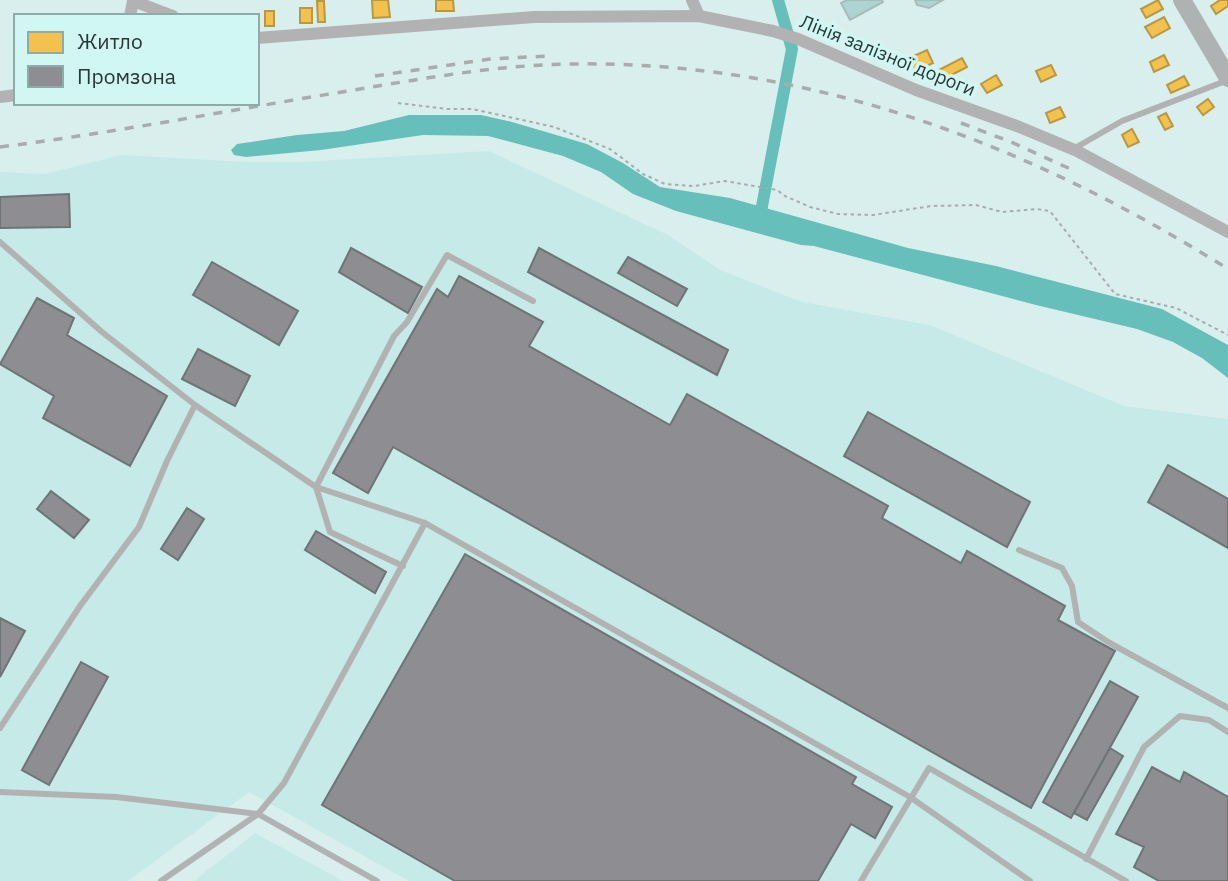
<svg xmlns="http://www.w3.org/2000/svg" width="1228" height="881" font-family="'IBM Plex Sans',sans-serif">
<rect width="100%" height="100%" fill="#d9efed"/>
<g fill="#c6eae7">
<polygon points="489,151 668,235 720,270 802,302 930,325 1124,406 1228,419 1228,881 409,881 249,792 128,881 0,881 0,172 45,174 121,155 245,162 301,162"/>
<polygon points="255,833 343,881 194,881"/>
</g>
<polygon fill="#67bfbb" points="409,115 481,115 512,122 587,144 623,163 660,187 730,198 908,248 996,266 1162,309 1228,345 1228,378 1202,358 1173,342 1137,329 1036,305 814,246 801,245 676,211 633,194 601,172 563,156 488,136 423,135 321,150 246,157 234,155 231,150 237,144 297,135 344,131"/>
<g fill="#f2c14e" stroke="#b69847" stroke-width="2">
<polygon points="372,0 388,0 390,17 373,18"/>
<polygon points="436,0 453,0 454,11 436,11"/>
<polygon points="1158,0 1163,9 1146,18 1141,9"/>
<polygon points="1220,0 1228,0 1228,6 1216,14 1211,6"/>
<polygon points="317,1 324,1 325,22 318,22"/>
<rect x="300" y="8" width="12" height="15"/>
<rect x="265" y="11" width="9" height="15"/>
<polygon points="1164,17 1170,28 1152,38 1145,27"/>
<polygon points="927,50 933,63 912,73 905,60"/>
<polygon points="1164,55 1169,65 1154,72 1150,62"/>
<polygon points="962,58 967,67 942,80 937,71"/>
<polygon points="1051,65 1056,75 1041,82 1036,71"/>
<polygon points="996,75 1002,85 987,93 981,84"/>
<polygon points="1184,76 1189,85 1171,93 1167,85"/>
<polygon points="1208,99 1214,107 1203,115 1197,107"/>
<polygon points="1060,107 1065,117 1050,123 1046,113"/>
<polygon points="1166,113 1173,126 1165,130 1158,117"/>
<polygon points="1132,129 1139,142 1128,147 1122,135"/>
</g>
<g fill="#8d8d92" stroke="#6f7477" stroke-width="2">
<polygon points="69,194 70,227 0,228 0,197"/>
<polygon points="351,248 422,287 408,313 339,272"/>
<polygon points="539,248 728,350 717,375 528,272"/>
<polygon points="628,257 687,289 677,306 618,273"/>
<polygon points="212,262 298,311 279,345 193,295"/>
<polygon points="459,276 543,322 529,346 670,425 687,394 888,506 882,518 961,563 967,551 1065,606 1058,620 1115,651 1031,808 393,447 368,493 333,473 437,289 448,297"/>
<polygon points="37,298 74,318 67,335 167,396 130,466 43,418 54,396 0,364"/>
<polygon points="198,349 250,376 235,406 182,379"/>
<polygon points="868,412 1030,502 1007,547 844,456"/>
<polygon points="1168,465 1228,499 1228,548 1148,502"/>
<polygon points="51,491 89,520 74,538 37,509"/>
<polygon points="187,508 204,519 178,560 161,549"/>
<polygon points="316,531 386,572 375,593 305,550"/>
<polygon points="465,554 856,777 852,784 892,807 875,838 851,824 818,881 455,881 322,805"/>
<polygon points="0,618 25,631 0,677"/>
<polygon points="81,662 108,677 49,785 22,770"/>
<polygon points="1110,681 1138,697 1071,818 1043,802"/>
<polygon points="1110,748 1123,756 1087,820 1074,813"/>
<polygon points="1152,767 1180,782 1184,772 1228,797 1228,881 1159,881 1134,867 1144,847 1116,834"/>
</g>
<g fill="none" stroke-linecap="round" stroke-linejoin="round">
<polyline stroke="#67bfbb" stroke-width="12" points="759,222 792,49 778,0"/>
</g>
<g fill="#add4d2" stroke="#aabbb9" stroke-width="2">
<polygon points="847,0 882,0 883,2 850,20 841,3"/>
<polygon points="915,0 943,0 929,8 917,5"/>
</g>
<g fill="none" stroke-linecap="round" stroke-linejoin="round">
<polyline stroke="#a8acac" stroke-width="2" stroke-dasharray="3.5 3.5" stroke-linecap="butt" points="398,103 447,109 472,109 554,127 610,149 643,174 665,184 694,186 725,181 777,190 785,196 810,207 838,214 873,215 931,206 976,205 1002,212 1037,209 1050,211 1115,294 1176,308 1228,335"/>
<g stroke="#b2b2b4" stroke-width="6">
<polyline points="1075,148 1122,121 1228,80"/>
<polyline points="0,242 102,332 195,405"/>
<polyline points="1019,550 1062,568 1072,586 1078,622 1108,642 1228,708"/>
<polyline points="403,566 330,532 316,487 394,336 407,322 447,255 533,301"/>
<polyline points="0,728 80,606 139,527 167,461 195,405 316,487 425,523 910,797 1030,881"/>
<polyline points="0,792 116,797 258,814 284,783 425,523"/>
<polyline points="1086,859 1144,747 1180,716 1209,720 1228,732"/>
<polyline points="161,881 258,814 377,881"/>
<polyline points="861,881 929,768 1126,881"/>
</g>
<g stroke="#b2b2b4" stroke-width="12">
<polyline points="692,0 699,16"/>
<polyline points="130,16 133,1 173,16"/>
<polyline points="257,38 534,17 699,16 773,31 798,39 916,90 1017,126 1077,151 1228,232"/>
<polyline points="0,97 16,95"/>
</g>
<polyline stroke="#aeb2b3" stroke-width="18" points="1182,0 1228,78"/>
<g stroke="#a8acac" stroke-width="3.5" stroke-dasharray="9 9" stroke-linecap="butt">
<polyline points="375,76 490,59 548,56"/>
<polyline points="961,123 1011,142 1077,172"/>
<path d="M0 147C119 132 236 109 354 90 426 78 498 65 571 64 808 60 1029 144 1228 269"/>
</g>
</g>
<g text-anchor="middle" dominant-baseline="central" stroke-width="7" stroke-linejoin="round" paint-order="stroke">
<g font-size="19" fill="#293837" stroke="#d1f7f4">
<text transform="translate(888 55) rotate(22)">Лінія залізної дороги</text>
</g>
</g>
<rect x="14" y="14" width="245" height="91" fill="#d1f7f4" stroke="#8eaba8" stroke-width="2"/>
<rect x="28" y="32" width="35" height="21" fill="#f2c14e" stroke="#8eaba8" stroke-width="2"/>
<text x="77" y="49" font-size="21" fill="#293837">Житло</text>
<rect x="28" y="66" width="35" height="21" fill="#8d8d92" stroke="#8eaba8" stroke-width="2"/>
<text x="77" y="84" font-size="21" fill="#293837">Промзона</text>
</svg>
